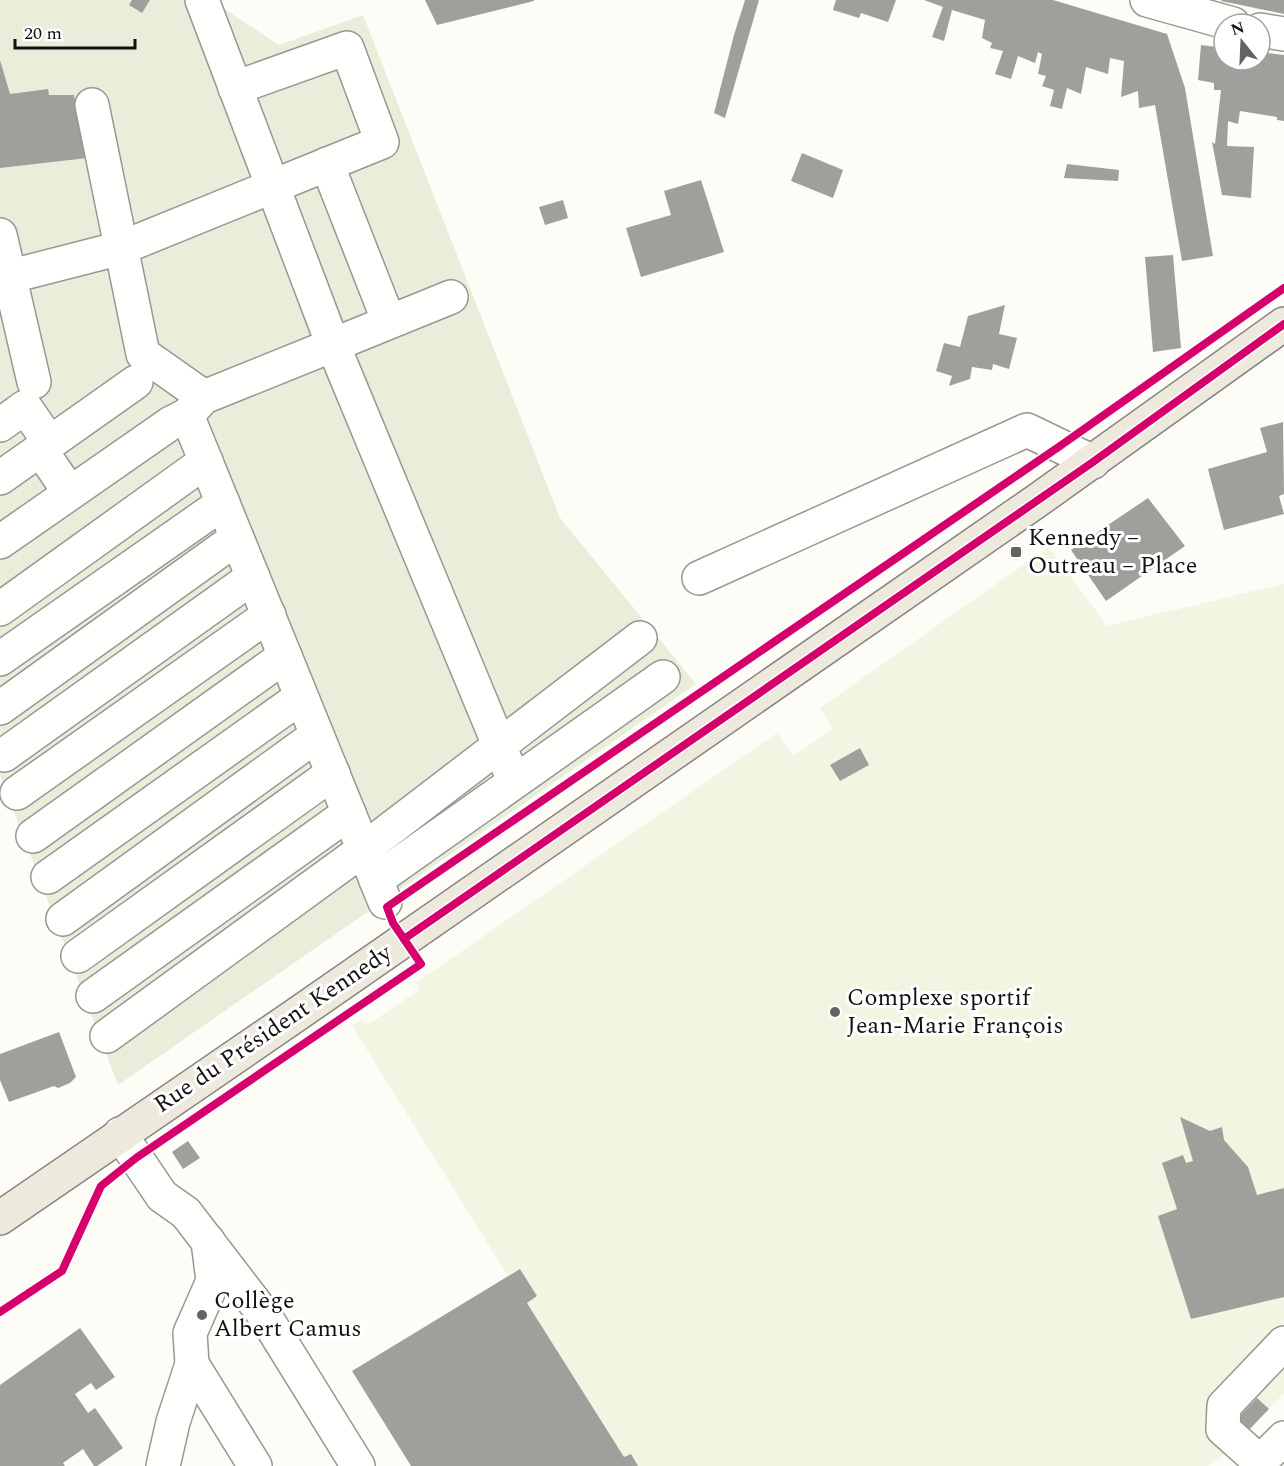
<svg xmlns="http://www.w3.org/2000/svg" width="1284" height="1466" font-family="Spectral,serif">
<rect width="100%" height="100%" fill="#fdfcf7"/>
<polygon fill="#e9eedb" points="0,0 211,0 279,45 363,15 560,518 696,684 118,1085 0,775"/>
<polygon fill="#f0f6e1" points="1049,547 1107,626 1284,584 1284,1393 1226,1453 1208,1466 638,1466 631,1454 624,1457 527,1303 537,1296 520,1269 508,1276 352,1026 362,1019 366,1026 419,990 416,983 777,733 793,756 833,729 820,708"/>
<g fill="#a19f9c">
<polygon points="132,0 150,0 142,13 129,5"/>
<polygon points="425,0 534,0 534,1 437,25"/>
<polygon points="745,0 759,0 725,118 714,113 734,35"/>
<polygon points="836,0 896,0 888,22 861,13 859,18 833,10"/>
<polygon points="924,0 1053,0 1167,34 1185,88 1213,256 1182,261 1155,105 1139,108 1138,91 1121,97 1124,61 1110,58 1108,74 1086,67 1081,94 1067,88 1062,109 1050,106 1054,90 1042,86 1046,76 1038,74 1042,54 1038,52 1035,63 1018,56 1011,79 995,74 1003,51 990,48 992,43 982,38 985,20 952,10 944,41 932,37 943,7"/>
<polygon points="1284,0 1284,14 1221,1 1222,0"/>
<polygon points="1201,45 1224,48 1224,60 1260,60 1260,52 1284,55 1284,121 1277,120 1277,117 1240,111 1238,124 1228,121 1227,146 1254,147 1251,198 1222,195 1212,142 1215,144 1221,90 1214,90 1214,83 1198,80"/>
<polygon points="0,60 10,94 48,89 49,95 74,95 87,158 0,168"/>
<polygon points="802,153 843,170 833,198 791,181"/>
<polygon points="1067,164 1119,170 1118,181 1064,178"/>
<polygon points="701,180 724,252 641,277 626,228 671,215 664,191"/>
<polygon points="563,200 568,218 545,225 539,207"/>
<polygon points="1173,255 1181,348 1153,352 1145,257"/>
<polygon points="1005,305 999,334 1017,338 1009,369 993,364 992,370 972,367 970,379 949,386 952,376 936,371 944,343 960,347 968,316"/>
<polygon points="1283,422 1284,494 1279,496 1284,514 1224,530 1208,469 1267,452 1260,428"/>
<polygon points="1148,498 1185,546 1106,601 1071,550"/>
<polygon points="860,748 869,765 840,781 830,765"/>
<polygon points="59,1032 76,1077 70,1083 58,1088 54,1086 9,1102 0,1080 0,1054"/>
<polygon points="1180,1117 1210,1131 1222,1127 1224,1140 1248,1167 1257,1195 1284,1188 1284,1297 1191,1319 1158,1216 1177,1209 1162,1163 1183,1155 1186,1163 1193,1161"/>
<polygon points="188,1141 200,1158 183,1169 172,1152"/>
<polygon points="520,1269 537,1296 527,1303 624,1457 631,1454 638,1466 411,1466 352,1371"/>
<polygon points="80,1328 115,1377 96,1390 91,1383 75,1394 88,1413 95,1408 123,1448 97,1466 94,1466 83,1449 63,1463 65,1466 0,1466 0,1385"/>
<polygon points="1257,1398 1269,1409 1245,1434 1233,1423"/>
</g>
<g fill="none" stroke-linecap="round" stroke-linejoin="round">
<g stroke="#979795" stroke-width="36">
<g id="minor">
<polyline points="202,0 333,345 204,397 187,415 385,902"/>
<polyline points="1147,0 1233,24"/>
<polyline points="1260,30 1284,34"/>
<polyline points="92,105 143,354 204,397"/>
<polyline points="327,164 389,322"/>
<polyline points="0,235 34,382"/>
<polyline points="0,279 121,248 382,142 347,48 235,88"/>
<polyline points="451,297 333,345 514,781"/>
<polyline points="0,425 25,407 50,443"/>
<polyline points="40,449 70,493"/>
<polyline points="0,478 136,382"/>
<polyline points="0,542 171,423 187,415"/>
<polyline points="699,578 1027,430 1093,462"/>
<polyline points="0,609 206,461"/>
<polyline points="0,659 223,503"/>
<polyline points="0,708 237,538"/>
<polyline points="4,755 253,577"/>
<polyline points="17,793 269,615"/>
<polyline points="33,836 285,656"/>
<polyline points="48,877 301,697"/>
<polyline points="376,880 663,677"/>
<polyline points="63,919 317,735"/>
<polyline points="78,956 333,773"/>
<polyline points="93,996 349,813"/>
<polyline points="107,1036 364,849 640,638"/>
<polyline points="120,1134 162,1196 186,1213 265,1316 358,1466"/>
<polyline points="208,1241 213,1281 190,1333 192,1364 255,1466"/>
<polyline points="1260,1462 1223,1429 1224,1406 1284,1343"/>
<polyline points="163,1466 173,1422 192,1364"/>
<polyline points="1256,1466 1284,1438"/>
</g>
</g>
<g stroke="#858482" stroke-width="36">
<polyline id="major" points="0,1218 293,1017 1038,500 1284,324"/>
</g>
<use href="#minor" stroke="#fffffe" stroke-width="33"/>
<use href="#major" stroke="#ede9dc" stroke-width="33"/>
<g stroke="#fff" stroke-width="11">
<g id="cycleway">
<polyline points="404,939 1093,462 1284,324"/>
<polyline points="0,1312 62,1271 101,1186 136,1158 421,964 393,923 387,907 1060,446 1284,288"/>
</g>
</g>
<use href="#cycleway" stroke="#d6006c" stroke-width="8"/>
</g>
<g fill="#646362" stroke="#fff" stroke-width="2">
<rect x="1010" y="546" width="12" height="12" rx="3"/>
<circle cx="835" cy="1012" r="6"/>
<circle cx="202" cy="1315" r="6"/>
</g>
<g text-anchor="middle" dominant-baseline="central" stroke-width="6" stroke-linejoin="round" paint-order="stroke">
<g font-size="24" fill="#111" stroke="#fff" text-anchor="start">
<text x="1028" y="538">Kennedy –<tspan x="1028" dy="28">Outreau – Place</tspan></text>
<text x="847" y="998">Complexe sportif<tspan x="847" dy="28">Jean-Marie François</tspan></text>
<text x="214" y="1301">Collège<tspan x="214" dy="28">Albert Camus</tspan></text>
</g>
<g font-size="24" fill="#111" stroke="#fff">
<text transform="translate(273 1029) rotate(-34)">Rue du Président Kennedy</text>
</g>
</g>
<g transform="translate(1242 42) rotate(342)"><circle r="28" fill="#ffffff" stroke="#a0a0a0" stroke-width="1.5"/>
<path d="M0-4.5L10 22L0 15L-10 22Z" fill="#646362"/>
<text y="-9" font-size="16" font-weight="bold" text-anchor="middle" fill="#111111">N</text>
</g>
<path d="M15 39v9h120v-9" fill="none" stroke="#111111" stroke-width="3"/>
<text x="24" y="39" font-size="18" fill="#111111" stroke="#ffffff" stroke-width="4.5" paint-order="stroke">20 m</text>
</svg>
